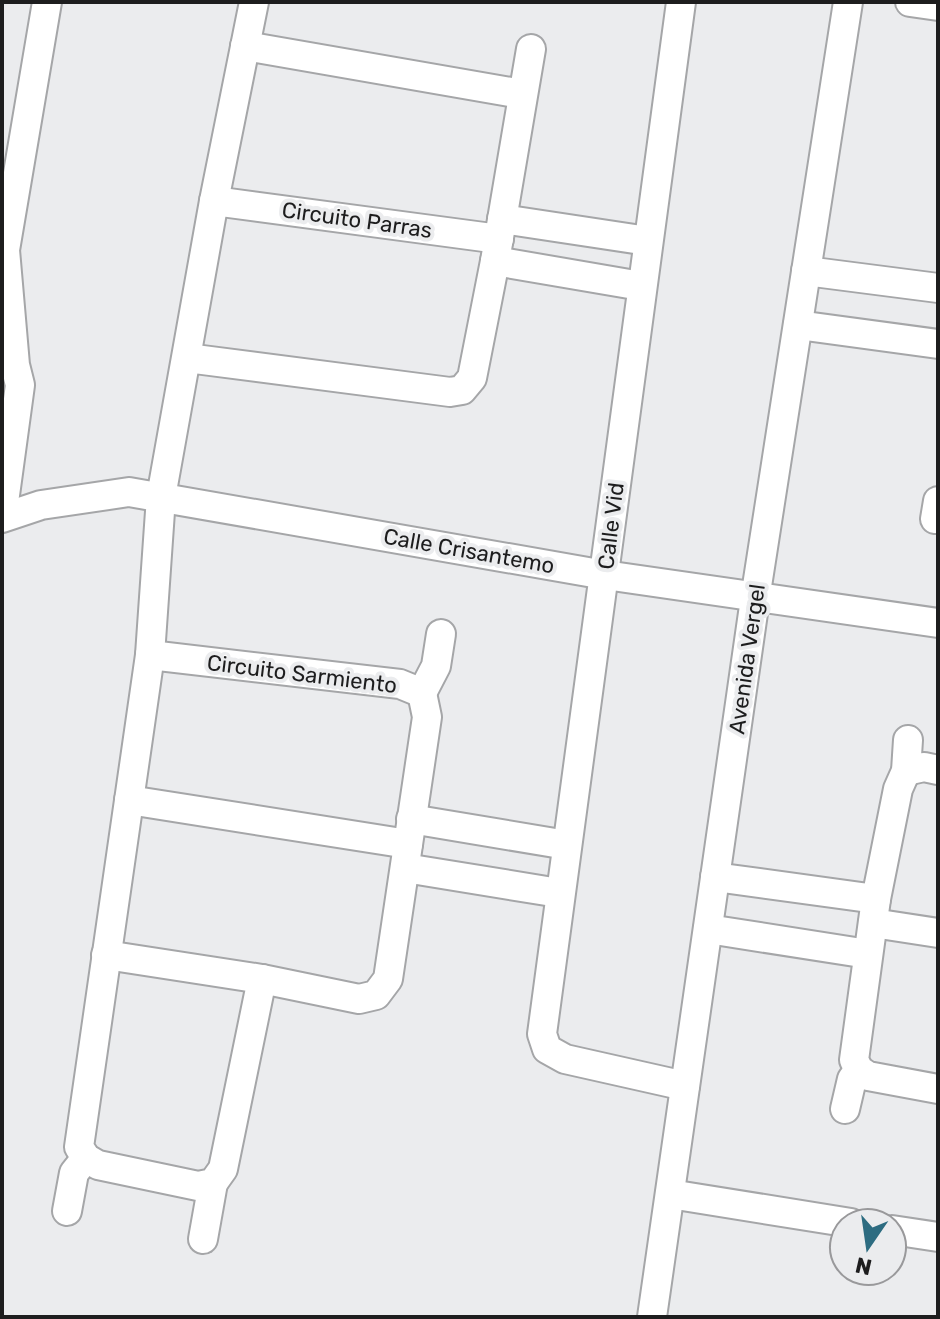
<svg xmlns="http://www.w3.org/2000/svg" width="940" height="1319" font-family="Rubik,sans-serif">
<rect width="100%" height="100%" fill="#ebecee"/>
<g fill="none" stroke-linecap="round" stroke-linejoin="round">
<g stroke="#a5a6a8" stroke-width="32">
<g id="minor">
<polyline points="254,2 214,201 161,497 150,655 79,1147 86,1158 98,1165 198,1186 213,1183 223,1169 262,979"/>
<polyline points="681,2 542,1034 547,1049 565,1059 685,1086"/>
<polyline points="910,2 938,6"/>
<polyline points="245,46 522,94"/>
<polyline points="214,201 499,239"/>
<polyline points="502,219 648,241"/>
<polyline points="495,261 641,286"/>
<polyline points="806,271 938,288"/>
<polyline points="798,325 938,344"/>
<polyline points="187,358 450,392 462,390 472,378 495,261 531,49"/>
<polyline points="2,517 20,385 15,365 5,250 47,2"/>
<polyline points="2,518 41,505 129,492 605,575 938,623"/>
<polyline points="935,519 938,501"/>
<polyline points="150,655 400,684 422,693"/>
<polyline points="422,693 436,666 441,634"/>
<polyline points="908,740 906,771 898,789 876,899 854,1060 859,1070 868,1076 938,1089"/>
<polyline points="906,771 924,767 938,770"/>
<polyline points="129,800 408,844"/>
<polyline points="411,819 567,845"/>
<polyline points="405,868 559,893"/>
<polyline points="715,877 876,899"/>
<polyline points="873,923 938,933"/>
<polyline points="708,929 868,954"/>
<polyline points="106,955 262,979 359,999 376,995 388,979 427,717 422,693"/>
<polyline points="845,1109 852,1079 859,1070"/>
<polyline points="670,1194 851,1223"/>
<polyline points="67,1211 74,1173 86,1158"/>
<polyline points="892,1230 938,1237"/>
<polyline points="203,1239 213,1183"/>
<polyline points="652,1317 755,599 848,2"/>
</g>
</g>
<use href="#minor" stroke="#fff" stroke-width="28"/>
</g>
<g text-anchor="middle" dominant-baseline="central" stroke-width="8" stroke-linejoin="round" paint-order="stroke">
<g font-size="22" fill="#1d1d1e" stroke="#ebecee">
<text transform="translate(357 220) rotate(8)">Circuito Parras</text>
<text transform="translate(611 526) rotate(-83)">Calle Vid</text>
<text transform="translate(469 551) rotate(10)">Calle Crisantemo</text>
<text transform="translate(747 659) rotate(-82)">Avenida Vergel</text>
<text transform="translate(302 674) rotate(7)">Circuito Sarmiento</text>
</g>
</g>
<rect width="940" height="1319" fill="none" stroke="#1d1d1e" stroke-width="8"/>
<g transform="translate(868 1247) rotate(193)"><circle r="38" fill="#ebecee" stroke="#99999b" stroke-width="2"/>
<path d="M0-6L14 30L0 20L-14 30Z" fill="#2d6c81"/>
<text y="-12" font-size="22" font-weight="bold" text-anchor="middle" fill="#1d1d1e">N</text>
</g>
</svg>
